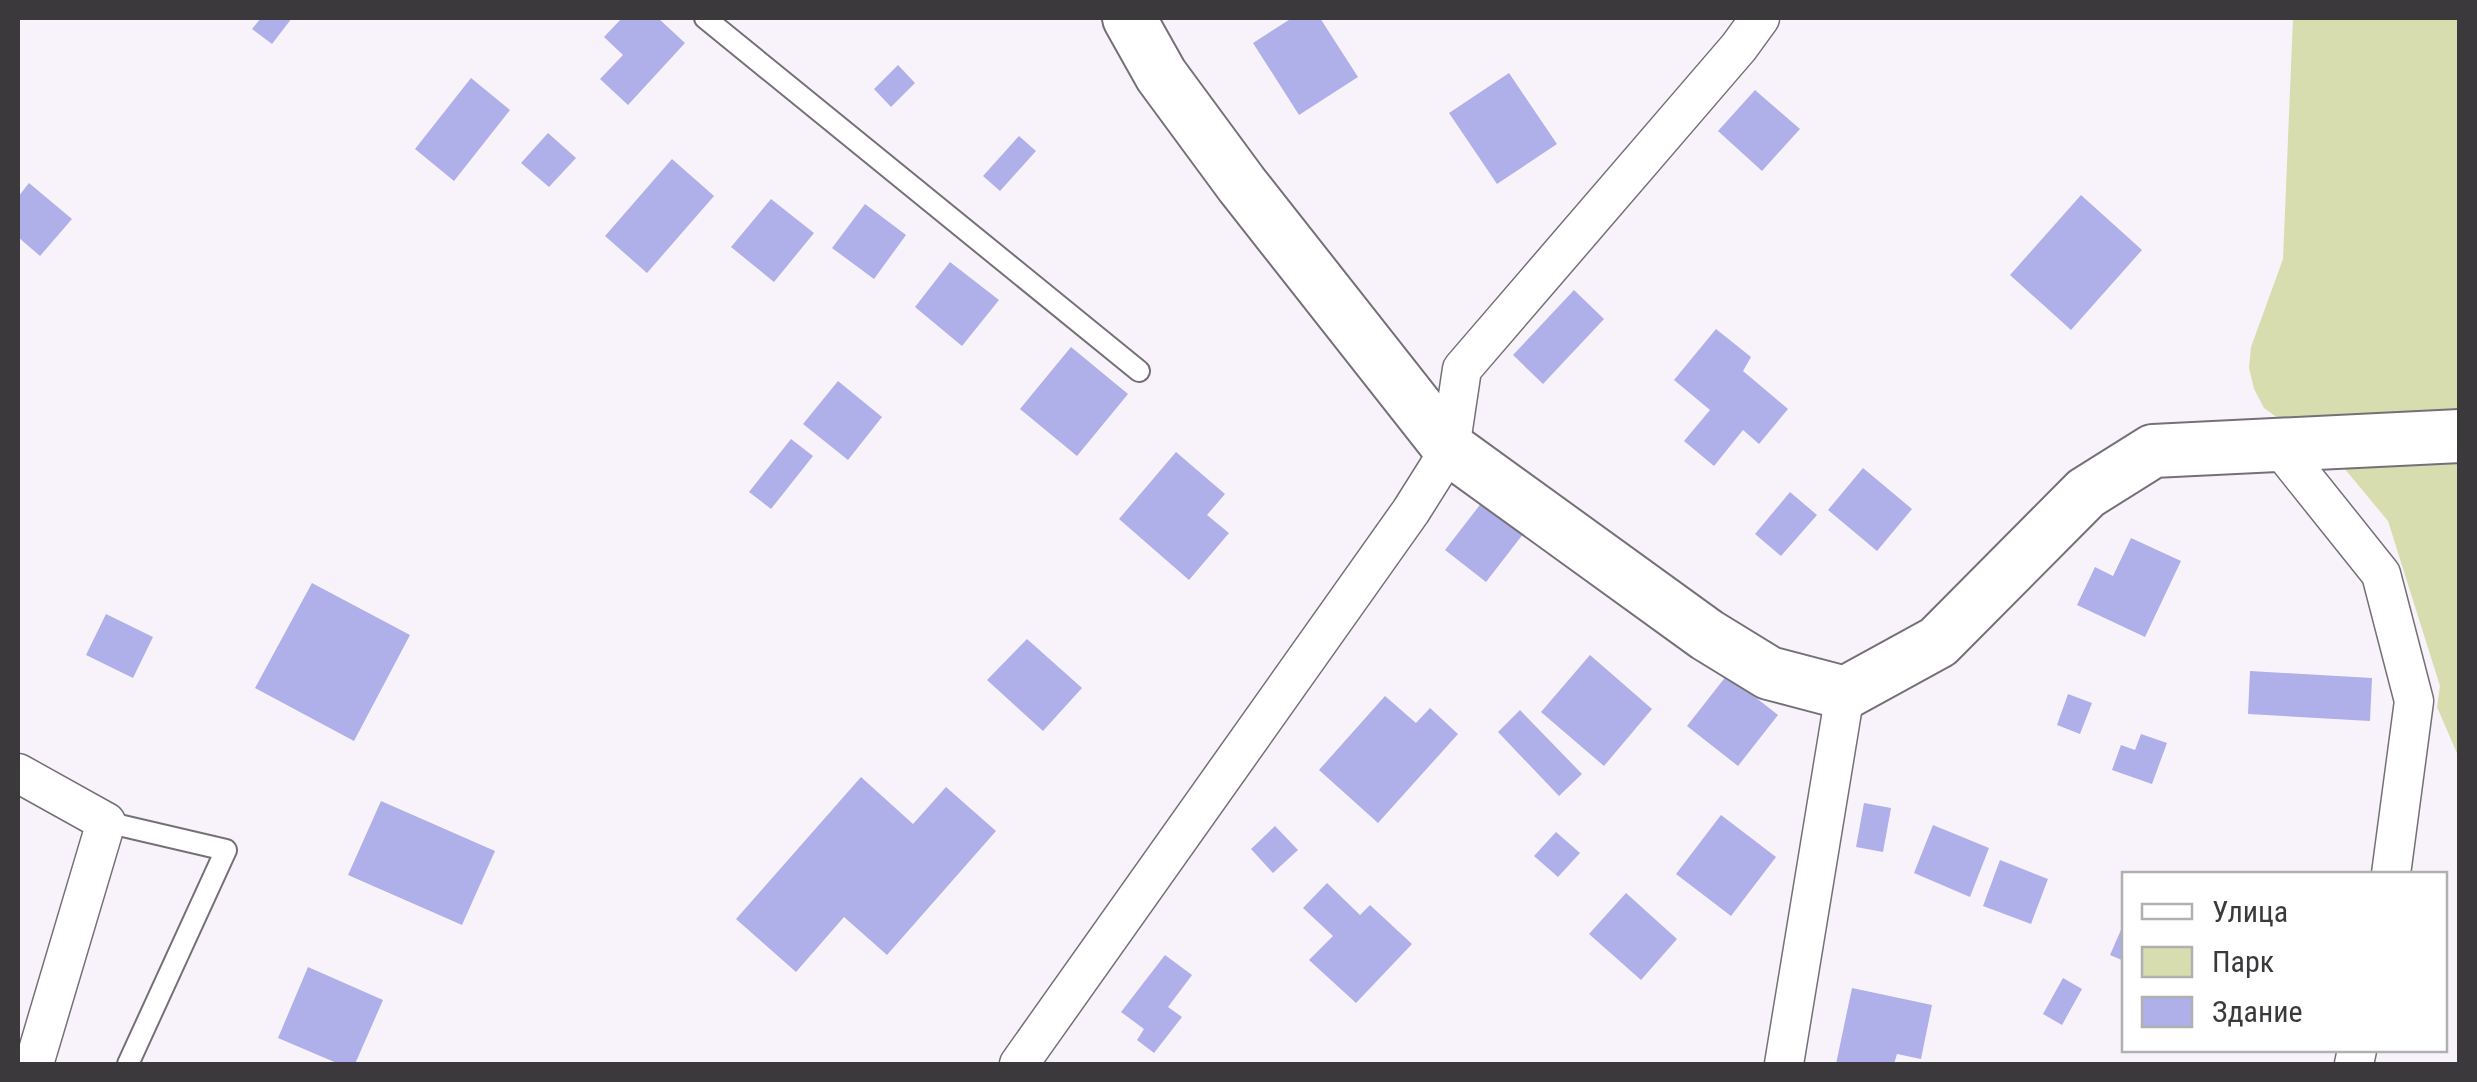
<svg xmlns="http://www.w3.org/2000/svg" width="2477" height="1082" font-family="'Roboto Condensed',sans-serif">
<rect width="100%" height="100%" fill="#f8f3fb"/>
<polygon fill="#d7ddaf" points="2293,18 2459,18 2459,758 2437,707 2440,686 2388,521 2339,462 2264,408 2254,389 2249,368 2251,347 2283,259"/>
<g fill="#afafea">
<polygon points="261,18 292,18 272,44 252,29"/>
<polygon points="622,18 658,18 685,43 628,105 600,79 623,55 604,37"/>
<polygon points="1292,18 1320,18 1358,77 1299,115 1253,43"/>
<polygon points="898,65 915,83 891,107 874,89"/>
<polygon points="1509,73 1557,144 1497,184 1449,113"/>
<polygon points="471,78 510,110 454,181 415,149"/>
<polygon points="1755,90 1800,129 1762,171 1718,131"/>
<polygon points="548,133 576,158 549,187 521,163"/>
<polygon points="1019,136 1036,151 1000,191 983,176"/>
<polygon points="672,159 714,196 647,273 605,236"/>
<polygon points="29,183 72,219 40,256 18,237 18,197"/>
<polygon points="2081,195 2142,250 2071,330 2010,275"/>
<polygon points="771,199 814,233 774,282 731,247"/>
<polygon points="865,204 906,235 874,279 832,248"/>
<polygon points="950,262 999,300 962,346 915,307"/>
<polygon points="1574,290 1604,319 1543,384 1513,355"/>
<polygon points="1716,329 1751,357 1743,371 1788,409 1759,444 1743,430 1714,466 1684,441 1710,410 1674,380"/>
<polygon points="1071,347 1128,394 1077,456 1020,409"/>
<polygon points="838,381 882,417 848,460 803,424"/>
<polygon points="791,439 813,456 771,509 749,492"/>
<polygon points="1176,452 1225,494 1207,515 1229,533 1189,580 1119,519"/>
<polygon points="1863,468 1912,509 1877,551 1828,510"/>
<polygon points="1790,492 1817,515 1781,556 1755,534"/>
<polygon points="1486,497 1527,529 1486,582 1445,550"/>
<polygon points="2131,538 2181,561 2145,637 2077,605 2095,567 2113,576"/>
<polygon points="312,583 410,635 354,741 255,688"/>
<polygon points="106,614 153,637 133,678 86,655"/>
<polygon points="1027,639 1082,688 1043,731 987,680"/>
<polygon points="1590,655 1652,709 1604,766 1541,712"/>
<polygon points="2250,671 2372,678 2370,721 2248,714"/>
<polygon points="1727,675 1778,715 1738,766 1687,726"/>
<polygon points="2068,694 2092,703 2080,734 2057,725"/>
<polygon points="1385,696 1416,723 1430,708 1458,734 1378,823 1319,770"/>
<polygon points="1520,710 1582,774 1559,796 1498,732"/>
<polygon points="2141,734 2167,743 2152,784 2112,770 2121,745 2135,750"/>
<polygon points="861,777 913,824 946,787 996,831 887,955 844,917 796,972 736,919"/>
<polygon points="381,801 495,851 462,925 348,875"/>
<polygon points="1864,803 1891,808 1883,852 1856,847"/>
<polygon points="1721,815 1776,857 1731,916 1676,874"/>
<polygon points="1933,825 1989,848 1970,897 1914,873"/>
<polygon points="1275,826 1298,850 1273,873 1251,849"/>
<polygon points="1556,832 1580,853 1558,877 1534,856"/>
<polygon points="2000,860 2048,879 2031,924 1983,906"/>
<polygon points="1327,883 1360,915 1370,905 1412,944 1356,1003 1309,960 1333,936 1303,908"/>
<polygon points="1626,893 1677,939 1641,980 1589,934"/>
<polygon points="2124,923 2124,961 2110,955"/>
<polygon points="1165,955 1192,975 1168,1007 1182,1017 1154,1053 1137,1040 1144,1029 1121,1012"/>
<polygon points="308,967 383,1000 355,1064 339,1064 278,1038"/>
<polygon points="2063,978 2082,989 2062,1025 2043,1014"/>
<polygon points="1852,988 1932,1005 1921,1059 1897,1054 1894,1064 1836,1064"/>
</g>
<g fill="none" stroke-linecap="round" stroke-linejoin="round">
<g stroke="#757077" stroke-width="24">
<g id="lane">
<polyline points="705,18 1139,371"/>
<polyline points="106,822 226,850 128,1064"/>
</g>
</g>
<g stroke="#757077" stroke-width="41">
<g id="street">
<polyline points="2277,444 2381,574 2414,701 2391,874"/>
<polyline points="18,773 106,822 34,1064"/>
<polyline points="1019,1064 1411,511 1450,449 1462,369 1739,47 1760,18"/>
<polyline points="1784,1064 1845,693"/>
<polyline points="2354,1064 2357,1050"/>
</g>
</g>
<g stroke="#757077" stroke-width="56">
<polyline id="secondary" points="1129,18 1161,75 1242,185 1450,449 1707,635 1769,673 1845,693 1938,642 2086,493 2153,451 2460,436"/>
</g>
<use href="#lane" stroke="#fff" stroke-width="20"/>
<use href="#street" stroke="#fff" stroke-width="38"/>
<use href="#secondary" stroke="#fff" stroke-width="52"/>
</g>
<rect width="2477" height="1082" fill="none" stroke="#3b393c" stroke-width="40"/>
<rect x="2122" y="872" width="325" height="180" fill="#ffffff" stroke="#b1b0b1" stroke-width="2.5"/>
<rect x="2142" y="904" width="50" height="15" fill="#ffffff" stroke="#b1b0b1" stroke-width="2.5"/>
<text x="2212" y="922" font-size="30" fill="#3b393c">Улица</text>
<rect x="2142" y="947" width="50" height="30" fill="#d7ddaf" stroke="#b1b0b1" stroke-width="2.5"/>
<text x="2212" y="972" font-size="30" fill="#3b393c">Парк</text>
<rect x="2142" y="997" width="50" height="30" fill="#afafea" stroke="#b1b0b1" stroke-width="2.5"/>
<text x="2212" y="1022" font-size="30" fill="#3b393c">Здание</text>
</svg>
